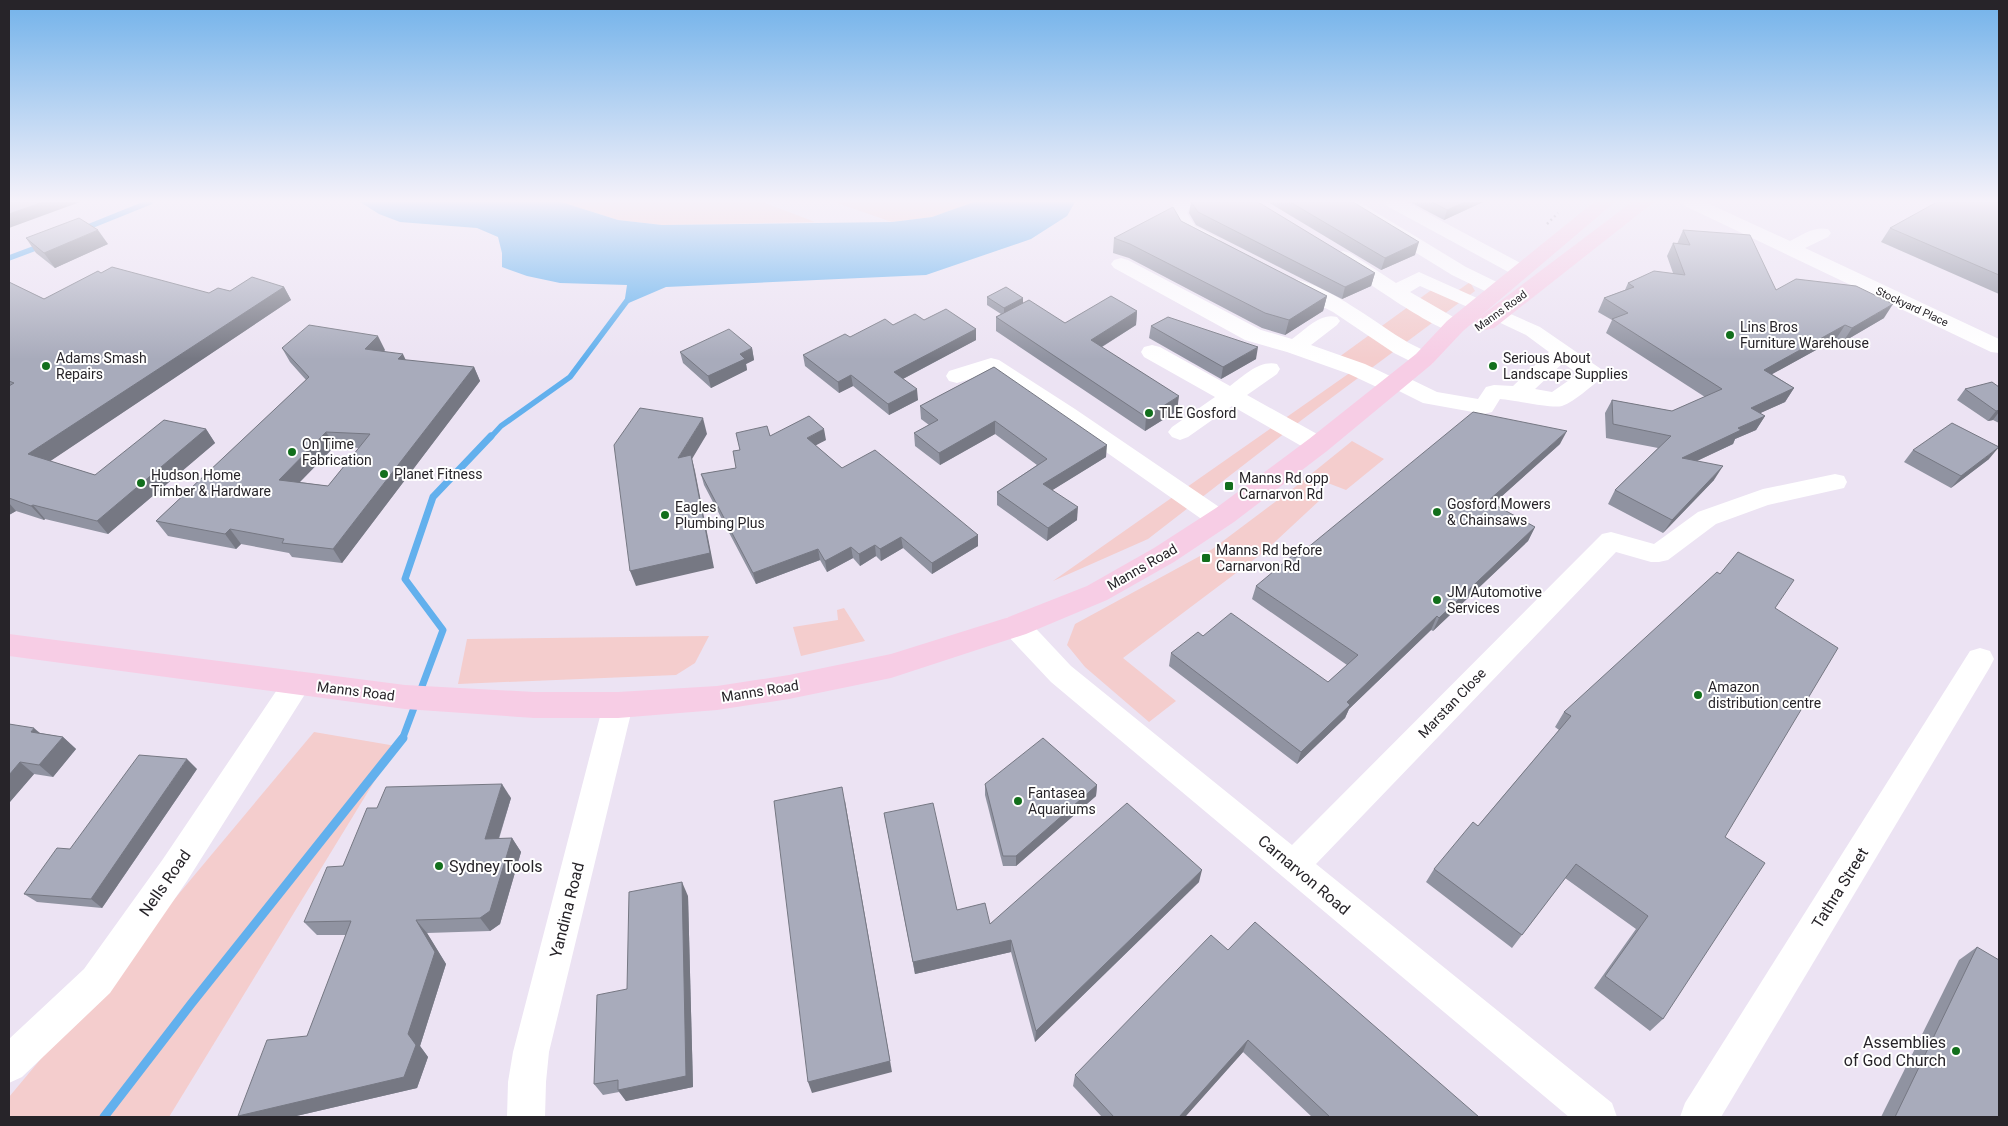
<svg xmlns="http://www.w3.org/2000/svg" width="2008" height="1126" font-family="Roboto,sans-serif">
<rect width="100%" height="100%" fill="#ece3f3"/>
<g fill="#f4cdcd">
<polygon points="561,202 763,202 815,222 662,225 618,220"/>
<polygon points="834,202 974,202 932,217 892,222"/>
<polygon points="1470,282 1475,291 1303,419 1148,539 1053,581 1351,372 1328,365 1441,283 1456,292"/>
<polygon points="1352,441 1384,459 1346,490 1320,480 1307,493 1320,500 1264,552 1123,658 1176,701 1149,722 1085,667 1067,645 1075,624 1211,550 1295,487"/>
<polygon points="844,608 865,641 801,656 793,627 838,620 837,610"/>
<polygon points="709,636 695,663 676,675 458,684 467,639"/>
<polygon points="314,732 396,746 169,1117 9,1117 9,1097"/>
</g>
<polygon fill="#62b0ed" points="360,202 561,202 618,220 662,225 892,222 932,217 974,202 1075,202 1067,216 1031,239 926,275 666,287 624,305 627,285 560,283 527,276 502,267 502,253 498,237 477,228 400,222 379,214"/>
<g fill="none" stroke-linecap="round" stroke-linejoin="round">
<g stroke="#62b0ed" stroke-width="5.5">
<polyline points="83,229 150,202"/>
<polyline points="9,258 41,246"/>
<polyline points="490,438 501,426 570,377 629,298"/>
</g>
<polyline stroke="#62b0ed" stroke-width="7" points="402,740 443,630 405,579 433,497 491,436"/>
<polyline stroke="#62b0ed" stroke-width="9" points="104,1117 191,1004 403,738"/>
<polyline stroke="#a19aa6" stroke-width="2.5" stroke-dasharray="2 3" stroke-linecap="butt" points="1547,224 1558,213"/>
<g fill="#fff" fill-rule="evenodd">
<path d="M1174 202H1192L1187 213 1195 226 1218 238 1221 242 1218 246C1207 249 1189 242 1181 234 1175 230 1172 219 1169 213Z"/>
<polygon points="1337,202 1359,202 1466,267 1505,286 1508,290 1505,294 1498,296 1491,294 1452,275 1340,206"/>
<polygon points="1384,202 1406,202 1528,267 1531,271 1528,275 1521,277 1514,275 1387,206"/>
<path d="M1682 202H1705L1790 241C1802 235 1814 226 1828 229L1831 233 1828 237 1805 248 1999 339V353L1991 352 1685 206Z"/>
<path d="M1343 251 1350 253 1396 283 1419 272 1486 302 1489 306 1486 310 1479 312 1420 286 1410 292 1462 322 1466 326 1462 330C1460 331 1458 332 1455 332 1436 332 1356 274 1336 261L1333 257 1336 253Z"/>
<path d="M1121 258 1128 260 1261 330 1292 339C1305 330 1320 312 1337 317L1340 321 1337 325 1311 345 1365 364 1390 376 1396 374 1404 376 1437 392 1478 399 1486 387 1494 385 1513 386 1549 352 1526 335 1490 318 1487 314 1490 310 1497 308 1540 327 1601 369 1604 374 1601 379C1589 387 1576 401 1562 406 1552 409 1515 400 1500 399L1492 412 1484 414 1423 403 1397 390 1391 392 1383 390 1349 374 1287 352 1245 340 1114 268 1111 264 1114 260ZM1563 363 1578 374 1552 392 1535 389Z"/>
<path d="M1295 279C1333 288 1375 323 1409 343 1418 348 1429 351 1435 359L1432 364 1424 366 1416 364 1394 353 1333 312 1288 289 1285 285 1288 281Z"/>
<path d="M1152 345 1160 347 1230 386C1244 376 1259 360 1277 364L1280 369 1277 374 1247 395 1326 439 1330 445 1326 451 1318 453 1310 451 1232 406 1188 437 1180 440 1172 437 1168 432 1172 427 1215 397 1144 357 1141 352 1144 347Z"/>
<polygon points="991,358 999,360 1075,409 1228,513 1232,519 1228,525 1219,528 1210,525 1059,419 988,373 957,383 949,381 946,376 949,371"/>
<polygon points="1835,474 1844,476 1847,482 1844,488 1768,505 1716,524 1668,560 1659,562 1651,562 1616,552 1316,864 1612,1103 1617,1117 1569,1117 1051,682 1006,634 1002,626 1006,618 1016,615 1026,618 1071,666 1292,845 1602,534 1611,532 1654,544 1698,512 1763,489"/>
<polygon points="1980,648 1990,651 1994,659 1990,667 1721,1117 1680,1117 1685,1103 1970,651"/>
<polygon points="297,671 307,675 311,683 307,691 187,881 110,993 22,1077 9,1083 9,1039 84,969 163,859 287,675"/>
<polygon points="618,693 628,697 633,705 549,1052 546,1082 545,1117 507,1117 508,1082 513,1052 603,705 608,697"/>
</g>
<g fill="#f7cde5" fill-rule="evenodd">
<polygon points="1594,202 1615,202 1463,331 1432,364 1327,451 1234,522 1174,562 1107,600 1026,634 891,678 789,699 717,710 618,718 534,718 405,709 9,656 9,634 405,685 534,692 618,692 717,686 789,675 891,654 1006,618 1087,586 1154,548 1216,508 1309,439 1416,354 1447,321"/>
<polygon points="1632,202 1654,202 1494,328 1486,330 1478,328 1475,323 1478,318"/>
</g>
</g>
<g fill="#9093a1" fill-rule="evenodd">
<polygon points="1191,202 1375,273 1371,286 1342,299 1196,225 1189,213"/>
<polygon points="1268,202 1353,202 1415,255 1381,270"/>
<polygon points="1410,202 1483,202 1444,220"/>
<polygon points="1999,202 1999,294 1881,242 1890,228"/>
<polygon points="1181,221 1327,296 1323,311 1285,335 1262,328 1129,258 1113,253 1114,238"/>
<polygon points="1683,230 1776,290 1884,318 1843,342 1836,339 1772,374 1794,388 1785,402 1760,413 1765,416 1756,430 1735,439 1733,444 1697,461 1714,480 1663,533 1608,504 1615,490 1658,448 1606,438 1605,413 1612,400 1672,411 1705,397 1606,333 1612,320 1598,312 1604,298 1625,290 1628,283 1673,273 1667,256 1673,243 1677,244"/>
<polygon points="26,238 108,244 55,268 36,253"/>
<polygon points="101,273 209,293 284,287 291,300 50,461 95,475 206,429 215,443 108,534 45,519 44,520 16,511 9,515 9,282 44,299"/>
<polygon points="987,297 1023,298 1023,303 1065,323 1137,311 1136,325 1102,347 1177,411 1145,431 996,331 996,317 1001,314 987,305"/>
<polygon points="924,320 976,329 976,340 903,379 918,400 889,415 853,386 839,393 805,366 803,355 850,337 893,325"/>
<polygon points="1151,326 1256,359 1221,379 1149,338"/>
<path d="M282 348 385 350 384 351 405 360 474 367 480 381 342 563 292 557 289 553 241 544 236 549 168 536 156 521 306 380 290 362ZM335 446 359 448 328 486 300 482Z"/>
<polygon points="752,348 754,360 746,364 747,370 711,388 683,363 680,352"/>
<polygon points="994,367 1106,457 1052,490 1077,520 1047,541 997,505 997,492 1037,465 995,434 940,465 915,446 914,433 929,425 921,419 920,406"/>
<polygon points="1999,387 1999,423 1993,420 1988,421 1957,400 1965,389"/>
<polygon points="826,440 815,445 842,468 978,535 978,546 932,574 903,548 881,561 876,556 860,566 853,558 827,572 820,560 756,584 704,485 701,474 736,468 740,450"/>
<polygon points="1560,444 1493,504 1535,527 1528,541 1433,631 1431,630 1349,709 1345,718 1297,764 1169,666 1171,653 1203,636 1328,682 1347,665 1252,599 1256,586 1295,558"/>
<polygon points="1913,450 1989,459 1951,488 1904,462"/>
<polygon points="1775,608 1725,837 1663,1019 1650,1031 1594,988 1636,929 1565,878 1512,948 1426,882 1434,869 1478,826 1559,730 1555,727 1564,712"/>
<polygon points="9,724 40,733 63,737 76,749 53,777 34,774 9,803"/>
<polygon points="197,769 102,908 37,902 24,894 70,849"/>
<polygon points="985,784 1097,785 1096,796 1016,866 1003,866 985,795"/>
<polygon points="511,798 499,839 512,838 521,852 500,924 490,931 427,933 446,964 420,1046 428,1057 417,1088 292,1117 241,1117 307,1036 346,935 317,935 304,922 343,866 377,808"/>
<polygon points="884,813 957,910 990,924 1199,882 1035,1042 1011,952 915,974"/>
<polygon points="688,896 693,1087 626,1101 619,1092 603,1095 594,1084 627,989"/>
<polygon points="1977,947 1999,1117 1881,1117 1959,960"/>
<polygon points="1228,950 1479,1117 1312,1117 1243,1052 1185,1117 1102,1117 1073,1086 1075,1075"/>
</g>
<g fill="#767883">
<polygon points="43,202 80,202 9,228 9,214"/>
<polygon points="1465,202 1483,202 1444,220 1447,210"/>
<polygon points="98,230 108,244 55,268 44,253"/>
<polygon points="1419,242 1415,255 1381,270 1385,258"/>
<polygon points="1375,273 1371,286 1342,299 1345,287"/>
<polygon points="284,287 291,300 40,468 28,454"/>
<polygon points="1327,296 1323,311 1285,335 1289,320"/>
<polygon points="1023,298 1023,306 1004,316 1004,308"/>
<polygon points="1893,304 1884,318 1843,342 1852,328"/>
<polygon points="1137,311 1136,325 1090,354 1091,340"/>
<polygon points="1845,325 1836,339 1756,383 1764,370"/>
<polygon points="976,329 976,340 895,383 894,372"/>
<polygon points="378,336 385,350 372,363 365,349"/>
<polygon points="1258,347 1256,359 1221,379 1223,367"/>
<polygon points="752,348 754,360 746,364 747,370 711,388 708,376 740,354"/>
<polygon points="403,354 410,369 398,359"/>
<polygon points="474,367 480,381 342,563 333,549"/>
<polygon points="851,375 853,386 839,393 838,382"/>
<polygon points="1794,388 1785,402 1743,421 1751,408"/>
<polygon points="917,389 918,400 889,415 888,404"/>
<polygon points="1179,396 1177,411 1145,431 1146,417"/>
<polygon points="1999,410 1999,412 1993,420 1988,421 1996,411"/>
<polygon points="1765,416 1756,430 1735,439 1733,444 1673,472 1682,458 1738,428"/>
<polygon points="703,418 707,434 692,459 695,471 714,568 636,586 630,571 678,458"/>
<polygon points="995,421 995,434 940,465 939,453"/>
<polygon points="206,429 215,443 108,534 97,521"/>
<polygon points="824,429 826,440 809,449 807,438"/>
<polygon points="1567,431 1560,444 1482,514 1488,501"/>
<polygon points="326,432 335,446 288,494 279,480"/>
<polygon points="1107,445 1106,457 1043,496 1043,484"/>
<polygon points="1999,447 1989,459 1951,488 1961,476"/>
<polygon points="1723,466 1714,480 1663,533 1672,520"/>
<polygon points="9,503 16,511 9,515"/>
<polygon points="33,505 45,519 44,520 31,506"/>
<polygon points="1078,507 1077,520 1047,541 1048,528"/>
<polygon points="1535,527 1528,541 1433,631 1439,618"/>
<polygon points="230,529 241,544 236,549 225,534"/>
<polygon points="978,535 978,546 932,574 932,563"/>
<polygon points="901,537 903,548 881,561 880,549"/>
<polygon points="875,545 876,556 860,566 859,554"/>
<polygon points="851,547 853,558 827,572 825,561"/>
<polygon points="818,549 820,560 756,584 753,573"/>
<polygon points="1437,616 1431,630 1349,709 1345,718 1297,764 1301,752 1347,702"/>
<polygon points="34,728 48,740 31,732"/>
<polygon points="63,737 76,749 53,777 39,765"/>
<polygon points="187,759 197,769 102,908 91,899"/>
<polygon points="20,762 34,774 9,803 9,775"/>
<polygon points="502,784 511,798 494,853 485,839"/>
<polygon points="1097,785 1096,796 1016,866 1016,856"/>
<polygon points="845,801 892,1072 812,1093 808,1082"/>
<polygon points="512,838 521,852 500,924 490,931 480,918"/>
<polygon points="1202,870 1199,882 1035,1042 1036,1031"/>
<polygon points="682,882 688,896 693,1087 626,1101 618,1090"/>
<polygon points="416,920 427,933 446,964 420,1046 428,1057 417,1088 292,1117 241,1117 238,1116 408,1034"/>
<polygon points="1011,940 1011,952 915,974 913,962"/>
<polygon points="1248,1040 1243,1052 1185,1117 1179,1117"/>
</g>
<g fill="#a8abbb" stroke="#767883" fill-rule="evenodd">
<polygon points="9,202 43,202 9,214"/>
<polygon points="1191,202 1258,202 1375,273 1345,287 1198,212"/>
<polygon points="1290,202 1353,202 1419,242 1385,258"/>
<polygon points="1432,202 1465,202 1447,210"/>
<polygon points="1937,202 1999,202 1999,275 1890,228"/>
<polygon points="1173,207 1181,221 1327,296 1289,320 1265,313 1130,244 1114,238"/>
<polygon points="79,218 98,230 44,253 26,238"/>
<polygon points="1683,230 1750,235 1776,290 1796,279 1856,286 1893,304 1852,328 1845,325 1764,370 1794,388 1751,408 1765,416 1738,428 1741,430 1682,458 1723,466 1672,520 1615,490 1671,436 1613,424 1612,400 1672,411 1722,389 1612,319 1628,313 1604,298 1634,287 1628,283 1654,271 1685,275 1673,243 1690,245"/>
<polygon points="112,267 209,293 218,288 230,291 252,277 284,287 28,454 95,475 164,420 206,429 97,521 33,505 31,506 9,498 9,386 14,383 9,381 9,282 44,299 98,271 101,273"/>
<polygon points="1006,287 1023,298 1004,308 987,297"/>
<polygon points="1111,296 1137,311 1091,340 1179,396 1146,417 996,317 1029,300 1065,323"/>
<polygon points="946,309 976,329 894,372 917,389 888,404 851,375 838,382 803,355 845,334 850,337 885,319 893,325 915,314 924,320"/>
<polygon points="1168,317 1258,347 1223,367 1151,326"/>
<path d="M309 325 378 336 365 349 403 354 398 359 474 367 333 549 282 543 284 539 230 529 225 534 156 521 309 377 282 348ZM326 432 370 434 328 486 279 480Z"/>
<polygon points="729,329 752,348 740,354 745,359 708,376 680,352"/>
<polygon points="994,367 1107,445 1043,484 1078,507 1048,528 997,492 1047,459 995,421 939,453 914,433 938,420 920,406"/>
<polygon points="1992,382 1999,387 1999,410 1996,411 1965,389"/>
<polygon points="640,408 703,418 678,458 691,455 710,553 630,571 614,445"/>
<polygon points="1473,412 1567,431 1488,501 1535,527 1439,618 1437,616 1347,702 1350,705 1301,752 1171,653 1198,632 1203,636 1231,613 1328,682 1358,655 1256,586 1292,556 1295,558"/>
<polygon points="809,416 824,429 807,438 842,468 875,450 978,535 932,563 901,537 880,549 875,545 859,554 851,547 825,561 818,549 753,573 701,474 736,468 733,451 740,450 736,433 767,426 770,436"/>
<polygon points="1952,423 1999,447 1961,476 1913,450"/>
<polygon points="1738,552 1794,580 1775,608 1838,648 1725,837 1765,863 1663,1019 1605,976 1648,916 1576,864 1522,935 1434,869 1473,822 1478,826 1571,716 1564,712 1717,572 1720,574"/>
<polygon points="9,724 34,728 31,732 63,737 39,765 20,762 9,775"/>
<polygon points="1043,738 1097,785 1016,856 1003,856 985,784"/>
<polygon points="139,755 187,759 91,899 24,894 57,848 70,849"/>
<polygon points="502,784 485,839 512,838 490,911 480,918 416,920 435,952 408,1034 416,1045 404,1077 238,1116 267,1040 307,1036 351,921 304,922 327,867 343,866 367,808 377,808 386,787"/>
<polygon points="842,787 890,1061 808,1082 774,801"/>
<polygon points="933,803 957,910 985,903 990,924 1127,803 1202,870 1036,1031 1011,940 913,962 884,813"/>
<polygon points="682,882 686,1076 618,1090 618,1080 594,1084 597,995 627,989 629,892"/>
<polygon points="1255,922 1479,1117 1330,1117 1248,1040 1179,1117 1114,1117 1075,1075 1211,935 1228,950"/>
<polygon points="1977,947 1999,960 1999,1117 1895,1117"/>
</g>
<linearGradient id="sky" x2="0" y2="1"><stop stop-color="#72b2ea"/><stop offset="0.56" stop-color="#f6f2fa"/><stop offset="1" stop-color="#f6f2fa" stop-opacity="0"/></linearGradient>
<rect width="2008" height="359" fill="url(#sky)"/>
<g fill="#126f1c" stroke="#fff" stroke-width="2">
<circle cx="1730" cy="335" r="5"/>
<circle cx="46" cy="366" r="5"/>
<circle cx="1493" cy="366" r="5"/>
<circle cx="1149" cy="413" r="5"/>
<circle cx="292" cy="452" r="5"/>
<circle cx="384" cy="474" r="5"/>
<circle cx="141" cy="483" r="5"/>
<rect x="1224" y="481" width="10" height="10" rx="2.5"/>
<circle cx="1437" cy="512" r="5"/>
<circle cx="665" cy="515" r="5"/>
<rect x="1201" y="553" width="10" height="10" rx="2.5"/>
<circle cx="1437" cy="600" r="5"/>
<circle cx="1698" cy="695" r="5"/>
<circle cx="1018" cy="801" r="5"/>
<circle cx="439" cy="866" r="5"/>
<circle cx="1956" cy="1051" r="5"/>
</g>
<g text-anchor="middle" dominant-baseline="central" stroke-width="4" stroke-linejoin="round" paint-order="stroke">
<g font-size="11" fill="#272429" stroke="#fff">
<text transform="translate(1912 307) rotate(25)">Stockyard Place</text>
<text transform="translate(1501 311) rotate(-36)">Manns Road</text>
</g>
<g font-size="14" fill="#272429" stroke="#fff" text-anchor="start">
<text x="1740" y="327">Lins Bros<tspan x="1740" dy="16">Furniture Warehouse</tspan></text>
<text x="56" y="358">Adams Smash<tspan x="56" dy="16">Repairs</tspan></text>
<text x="1503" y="358">Serious About<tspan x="1503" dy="16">Landscape Supplies</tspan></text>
<text x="1159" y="413">TLE Gosford</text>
<text x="302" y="444">On Time<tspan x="302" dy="16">Fabrication</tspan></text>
<text x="394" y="474">Planet Fitness</text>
<text x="151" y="475">Hudson Home<tspan x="151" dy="16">Timber &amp; Hardware</tspan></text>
<text x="1239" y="478">Manns Rd opp<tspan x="1239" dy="16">Carnarvon Rd</tspan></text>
<text x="1447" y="504">Gosford Mowers<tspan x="1447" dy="16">&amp; Chainsaws</tspan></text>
<text x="675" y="507">Eagles<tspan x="675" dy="16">Plumbing Plus</tspan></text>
<text x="1216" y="550">Manns Rd before<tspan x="1216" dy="16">Carnarvon Rd</tspan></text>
<text x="1447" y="592">JM Automotive<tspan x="1447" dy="16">Services</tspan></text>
<text x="1708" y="687">Amazon<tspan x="1708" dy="16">distribution centre</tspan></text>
<text x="1028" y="793">Fantasea<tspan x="1028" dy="16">Aquariums</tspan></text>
</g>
<g font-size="14" fill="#272429" stroke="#fff">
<text transform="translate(1142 567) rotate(-30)">Manns Road</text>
<text transform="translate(356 691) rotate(7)">Manns Road</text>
<text transform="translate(760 691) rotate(-9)">Manns Road</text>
<text transform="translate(1452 703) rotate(-46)">Marstan Close</text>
</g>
<g font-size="16" fill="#272429" stroke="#fff" text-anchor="start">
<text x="449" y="866">Sydney Tools</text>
<text x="1946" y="1042" text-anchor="end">Assemblies<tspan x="1946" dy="18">of God Church</tspan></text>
</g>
<g font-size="16" fill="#272429" stroke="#fff">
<text transform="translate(1304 875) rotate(40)">Carnarvon Road</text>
<text transform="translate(165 883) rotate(-55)">Nells Road</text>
<text transform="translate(1840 888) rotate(-58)">Tathra Street</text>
<text transform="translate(567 910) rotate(-76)">Yandina Road</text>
</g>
</g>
<rect width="2008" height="1126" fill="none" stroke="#272429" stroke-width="20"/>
</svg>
